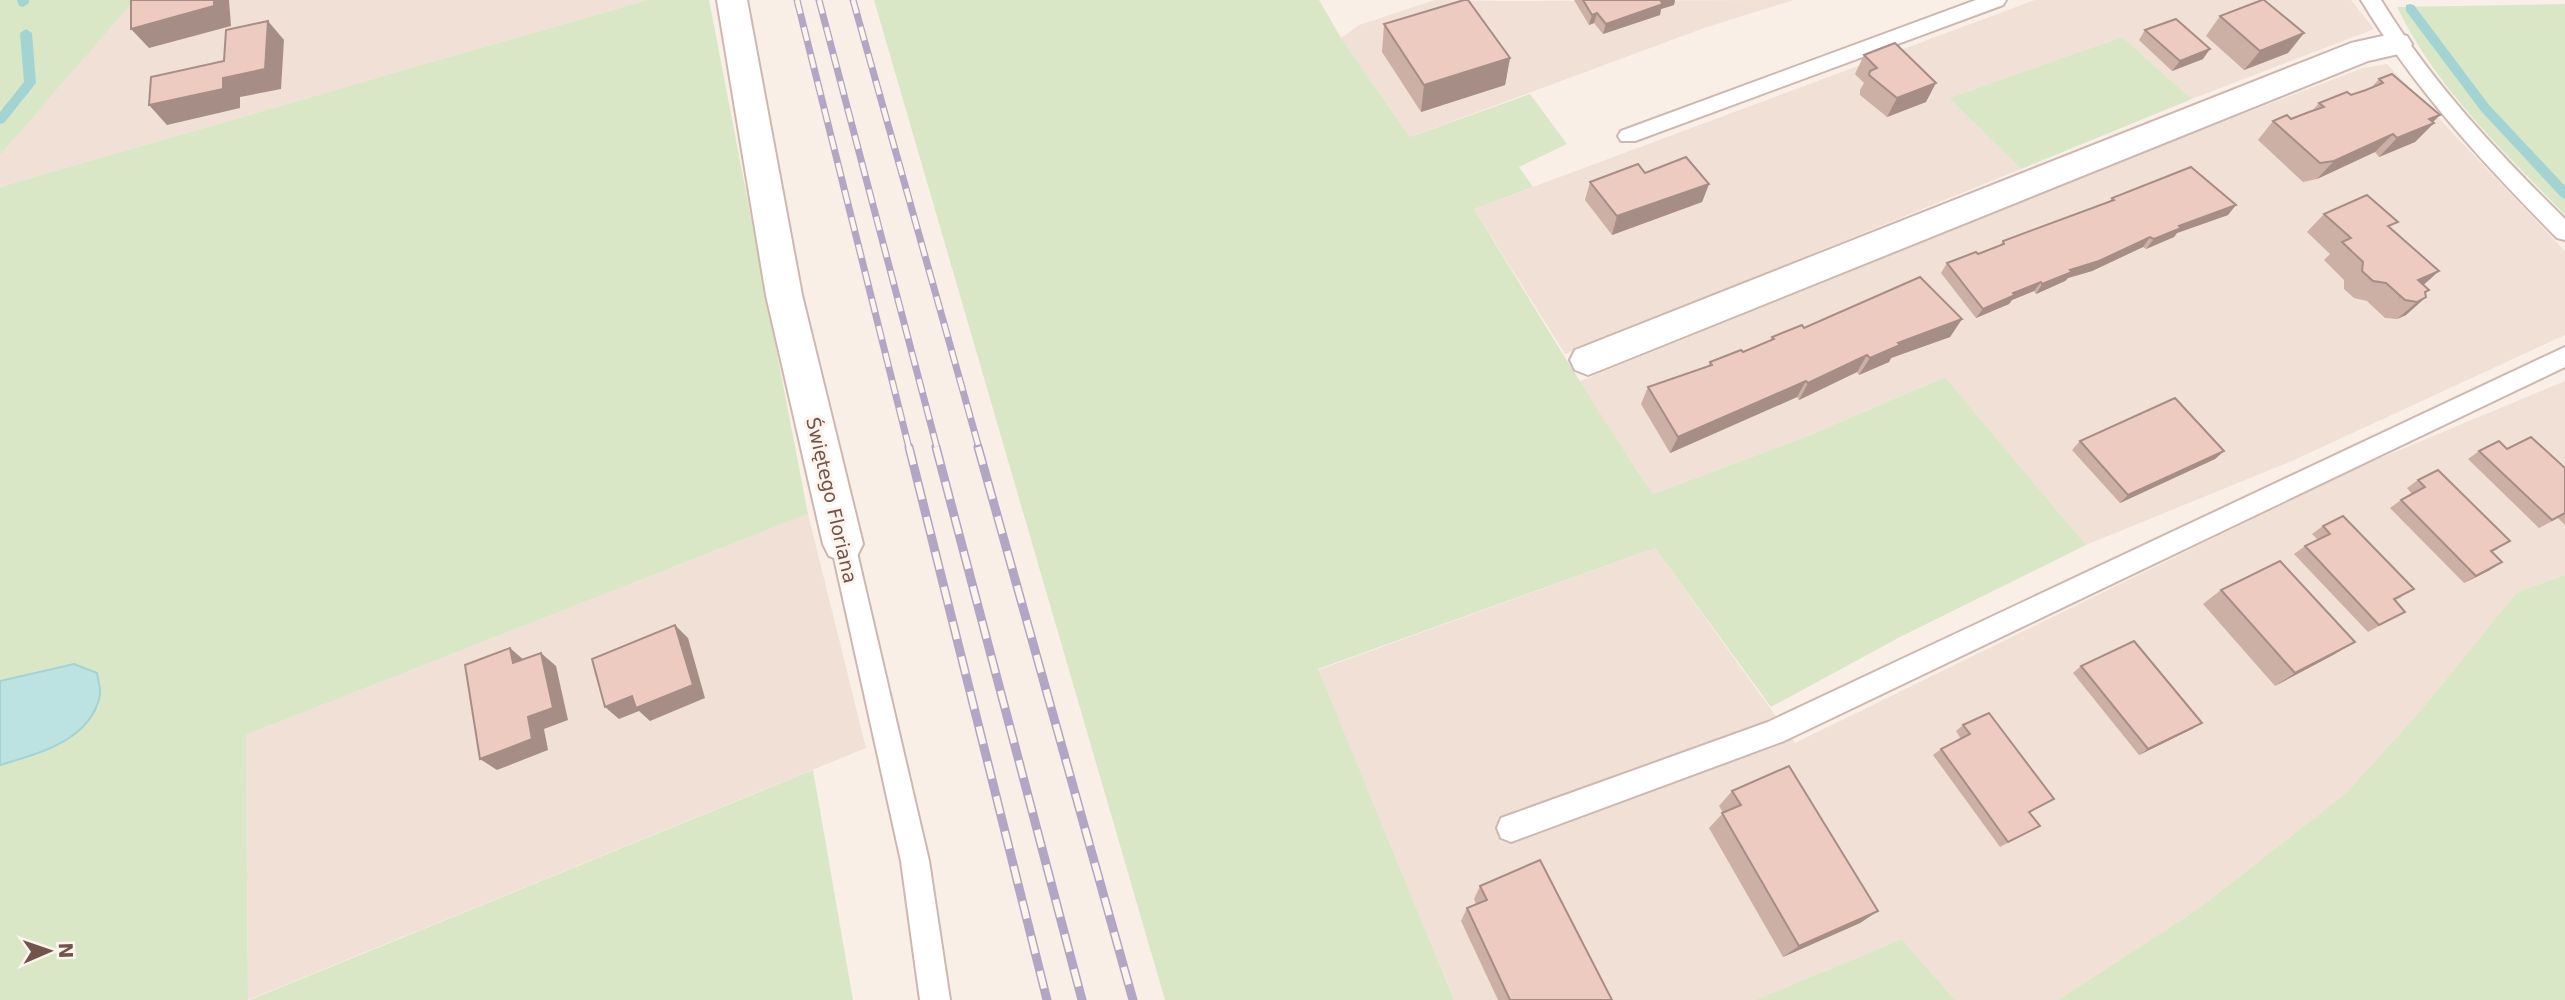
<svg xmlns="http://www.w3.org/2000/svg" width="2565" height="1000" font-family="'DejaVu Sans',sans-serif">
<rect width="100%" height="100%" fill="#faefe6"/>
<g fill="#f1e0d5">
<polygon points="152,0 647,0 0,187 0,155 129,5"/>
<polygon points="1435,0 1499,1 1794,0 1704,28 1410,137 1341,38 1359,25"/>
<polygon points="2035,0 2351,0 2374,29 2192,99 2122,37 1949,98 2021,169 1565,354 1474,209"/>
<polygon points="2387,64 2565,251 2565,335 2294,460 2086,545 1945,377 1805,437 1653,494 1578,382 2043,191 2363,68"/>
<polygon points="2565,381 2565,575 2517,592 2421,710 2346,793 2198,909 2058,1000 1955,1000 1902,939 1755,1000 1454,1000 1318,670 1655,548 1795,743 2359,467"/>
<polygon points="808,514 866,748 248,1000 246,735"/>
</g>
<g fill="#d9e7c6">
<polygon points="0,0 152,0 129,6 0,155"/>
<polygon points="647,0 709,0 808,514 246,735 248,1000 0,1000 0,187"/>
<path d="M874 0H1319L1341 38 1410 137 1530 94 1567 144 1519 167 1533 187 1474 209C1533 305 1590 401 1653 494L1805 437 1945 377 2086 545 1900 637 1771 707 1655 548 1318 669 1454 1000H1165Z"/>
<path d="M2565 4V215C2501 148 2438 91 2397 7Z"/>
<polygon points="2122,37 2192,99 2021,169 1949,98"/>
<polygon points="2565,575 2565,1000 2058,1000 2198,909 2346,793 2421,710 2517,592"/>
<polygon points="813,770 853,1000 250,1000"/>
<polygon points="1902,939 1955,1000 1755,1000"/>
</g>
<path fill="#bce2e2" stroke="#a4d3d3" stroke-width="2" d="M74 664 97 673C98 680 101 689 100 695 91 741 37 754 0 765V681Z"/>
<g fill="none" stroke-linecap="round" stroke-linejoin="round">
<g fill="#a4d3d3" fill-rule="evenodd">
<polygon points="17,0 29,0 29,3 23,7 19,6"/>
<polygon points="2410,4 2414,5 2489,105 2565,186 2565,199 2561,197 2481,111 2406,11 2406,5"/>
<polygon points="26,29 32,33 36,83 4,123 0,124 0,112 24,82 20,33"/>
</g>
<g stroke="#cdb8b0" stroke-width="4">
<g id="lane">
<polygon points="1976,0 2006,0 2003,5 1635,141 1621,141 1618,136 1621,131"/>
<path d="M2361 0H2381C2431 82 2496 151 2565 219V240L2557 238C2484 164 2415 90 2361 0Z"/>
<polygon points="2565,347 2565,367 1784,741 1511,842 1501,838 1497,828 1501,818 1768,722"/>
<polygon points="843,533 852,536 855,544 929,861 950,1000 920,1000 901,861 831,544 834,536"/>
</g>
</g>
<g stroke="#cdb8b0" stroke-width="4">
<g id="street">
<polygon points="717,0 747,0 802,295 863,544 857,556 843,561 829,556 823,544 766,295"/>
<polygon points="2396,33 2407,36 2412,44 2407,52 2368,61 1601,370 1588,375 1575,370 1570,360 1575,350 2351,43"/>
</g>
</g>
<use href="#lane" fill="#fff" fill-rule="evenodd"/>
<use href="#street" fill="#fff" fill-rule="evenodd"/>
<g stroke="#b1a6c3" stroke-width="7">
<g id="rail-far1">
<polyline points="797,0 909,448"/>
<polyline points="819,0 937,448"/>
<polyline points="853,0 979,448"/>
</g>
</g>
<g stroke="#b1a6c3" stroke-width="9">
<g id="rail">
<polyline points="909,447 1047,1000"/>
<polyline points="936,447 1082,1000"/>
<polyline points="978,447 1133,1000"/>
</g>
</g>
<use href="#rail-far1" stroke="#fdf4ec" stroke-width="4.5" stroke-dasharray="14" stroke-linecap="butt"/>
<use href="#rail" stroke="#fdf4ec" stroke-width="6" stroke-dasharray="18" stroke-linecap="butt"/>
</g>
<g fill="#ccafa5">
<polygon points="1574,0 1675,0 1674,5 1661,9 1660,15 1603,34 1594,23 1589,25"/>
<polygon points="2220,16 2304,33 2288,53 2244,70 2206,36"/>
<polygon points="1384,24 1510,58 1505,85 1421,112 1382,52"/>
<polygon points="2145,30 2203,59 2172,71 2139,40"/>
<polygon points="1864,55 1926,102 1887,117 1860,95 1860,90 1864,83 1855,74"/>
<polygon points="2379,79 2434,123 2415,142 2379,157 2375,152 2317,179 2303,182 2258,140 2273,121 2291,119 2312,111 2319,103 2351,95 2371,88"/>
<polygon points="1645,173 1709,184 1702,202 1612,235 1585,200 1590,182"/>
<polygon points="2112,198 2228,215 2177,233 2174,237 2146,249 2143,247 2092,271 2068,278 2065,281 2036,294 2034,291 2012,300 2009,304 1976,318 1941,273 1947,263 1978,254 2000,245 2003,241 2109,202"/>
<polygon points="2324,214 2391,229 2439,271 2423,285 2426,297 2406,315 2397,319 2385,318 2367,301 2354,298 2344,289 2344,280 2324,260 2330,254 2307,232"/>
<polygon points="1962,319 1950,337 1891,358 1889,362 1859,375 1857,372 1799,400 1797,397 1670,453 1641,404 1648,387 1708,366 1710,362 1743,352 1770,341 1772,337 1804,328"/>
<polygon points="2080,441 2224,451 2215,459 2120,503 2072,450"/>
<polygon points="2507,449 2565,468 2565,525 2558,518 2539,528 2468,459 2479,451"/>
<polygon points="2418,480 2498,549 2492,552 2490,570 2464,583 2390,508 2401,500 2412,494 2407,488"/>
<polygon points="2323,526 2402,597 2395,600 2405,612 2368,632 2294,554 2305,546 2318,540 2312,534"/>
<polygon points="2221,590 2355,642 2333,655 2275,686 2203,604"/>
<polygon points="2081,666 2192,729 2139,755 2073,673"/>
<polygon points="1963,725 2054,799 2030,812 2040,826 2000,847 1933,755 1941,749 1961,739 1956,731"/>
<polygon points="1732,791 1878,911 1860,923 1783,957 1709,828 1723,813 1719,806"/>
<polygon points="1480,886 1612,1000 1498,1000 1461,921 1467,908 1476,904 1474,899"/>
</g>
<g fill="#a68e86">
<polygon points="214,0 229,0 231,26 149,48 131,29"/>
<polygon points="1660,0 1675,0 1674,5 1661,9 1660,15 1603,34 1606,24"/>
<polygon points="1597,13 1594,23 1589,25 1592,15"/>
<polygon points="268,21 284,40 281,89 240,97 240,108 167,125 149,105 223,78"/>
<polygon points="2304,33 2288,53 2244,70 2260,51"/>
<polygon points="2210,49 2203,59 2172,71 2180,61"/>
<polygon points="1510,58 1505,85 1421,112 1424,85"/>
<polygon points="1936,83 1926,102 1887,117 1897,98"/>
<polygon points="2440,115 2431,124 2434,123 2415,142 2379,157 2397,138 2429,119"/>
<polygon points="2393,134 2375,152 2317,179 2334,161"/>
<polygon points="1709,184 1702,202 1612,235 1617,216"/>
<polygon points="2236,205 2228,215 2177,233 2174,237 2146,249 2154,239 2179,226"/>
<polygon points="2150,237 2143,247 2092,271 2068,278 2065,281 2036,294 2042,284 2070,270"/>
<polygon points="2439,271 2419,289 2398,298 2418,280"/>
<polygon points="2041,282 2034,291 2012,300 2009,304 1976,318 1983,309 2013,293"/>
<polygon points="2426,297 2406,315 2397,319 2417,302"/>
<polygon points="1962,319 1950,337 1891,358 1889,362 1859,375 1870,358 1898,343"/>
<polygon points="1867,355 1857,372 1799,400 1808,383"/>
<polygon points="1806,381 1797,397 1670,453 1678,437"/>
<polygon points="2224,451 2215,459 2120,503 2128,495"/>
<polygon points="2502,562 2490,570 2464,583 2476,576"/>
<polygon points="675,625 688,638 705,698 650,721 639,711 619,719 605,707 632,696"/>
<polygon points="2355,642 2333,655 2275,686 2295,673"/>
<polygon points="510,648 525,661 513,663"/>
<polygon points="541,653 556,666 568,720 544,729 548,750 497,770 480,759"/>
<polygon points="2202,723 2192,729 2139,755 2148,749"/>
<polygon points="1878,911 1860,923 1783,957 1799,946"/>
</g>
<g fill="#edcbc0" stroke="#a68e86" stroke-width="2">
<polygon points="131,0 214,0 214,6 131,29"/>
<polygon points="1464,0 1468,0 1510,58 1424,85 1384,24"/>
<polygon points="1583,0 1661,0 1660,0 1663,4 1606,24 1597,13 1592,15"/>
<polygon points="2262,0 2264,0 2304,33 2260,51 2220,16"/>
<polygon points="2176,19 2210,49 2180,61 2145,30"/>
<polygon points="268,21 265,69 223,78 223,89 149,105 151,77 224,61 226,30"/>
<polygon points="1895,43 1936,83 1897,98 1869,75 1870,71 1877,68 1864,55"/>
<polygon points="2392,74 2440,115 2429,119 2434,123 2397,138 2393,134 2334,161 2320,163 2273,121 2287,115 2291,119 2309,112 2324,107 2319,103 2347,92 2351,95 2366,90 2383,83 2379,79"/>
<polygon points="1686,157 1709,184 1617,216 1590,182 1638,164 1645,173"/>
<polygon points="2191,167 2236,205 2179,226 2181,228 2154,239 2150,237 2099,261 2070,270 2072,272 2042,284 2041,282 2013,293 2015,295 1983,309 1947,263 1976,252 1978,254 2004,244 2003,241 2114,200 2112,198"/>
<polygon points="2367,195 2398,222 2388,226 2439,271 2418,280 2429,290 2425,292 2426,297 2417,302 2405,300 2386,283 2373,281 2362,271 2363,262 2342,242 2351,238 2324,214"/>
<polygon points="1920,277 1962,319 1898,343 1900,345 1870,358 1867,355 1808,383 1806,381 1678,437 1648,387 1712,365 1710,362 1741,350 1743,352 1774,339 1772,337 1802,325 1804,328"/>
<polygon points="2175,398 2224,451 2128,495 2080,441"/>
<polygon points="2531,437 2565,468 2565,513 2552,520 2479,451 2499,441 2507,449"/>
<polygon points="2438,470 2510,541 2491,551 2502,562 2476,576 2401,500 2425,487 2418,480"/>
<polygon points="2343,516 2414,589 2394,599 2405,612 2379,625 2305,546 2330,534 2323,526"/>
<polygon points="2280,561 2355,642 2295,673 2221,590"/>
<polygon points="675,625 693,685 636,708 632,696 605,707 592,659"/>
<polygon points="2134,641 2202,723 2148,749 2081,666"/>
<polygon points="510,648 513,663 541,653 553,708 528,717 532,739 480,759 465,665"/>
<polygon points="1989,713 2054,799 2029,812 2040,826 2008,842 1941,749 1970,734 1963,725"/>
<polygon points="1789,766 1878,911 1799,946 1722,813 1741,805 1732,791"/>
<polygon points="1540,860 1612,1000 1510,1000 1467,908 1487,900 1480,886"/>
</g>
<g text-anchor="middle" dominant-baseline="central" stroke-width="6" stroke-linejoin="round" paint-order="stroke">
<g font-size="19" fill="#72544d" stroke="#fdf4ec">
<text transform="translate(832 500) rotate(77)">Świętego Floriana</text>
</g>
</g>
<g transform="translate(49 951) rotate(88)" stroke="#fdf4ec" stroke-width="5" paint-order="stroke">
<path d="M0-5L12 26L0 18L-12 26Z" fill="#72544d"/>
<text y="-10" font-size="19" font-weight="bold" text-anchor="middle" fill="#72544d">N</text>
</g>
</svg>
